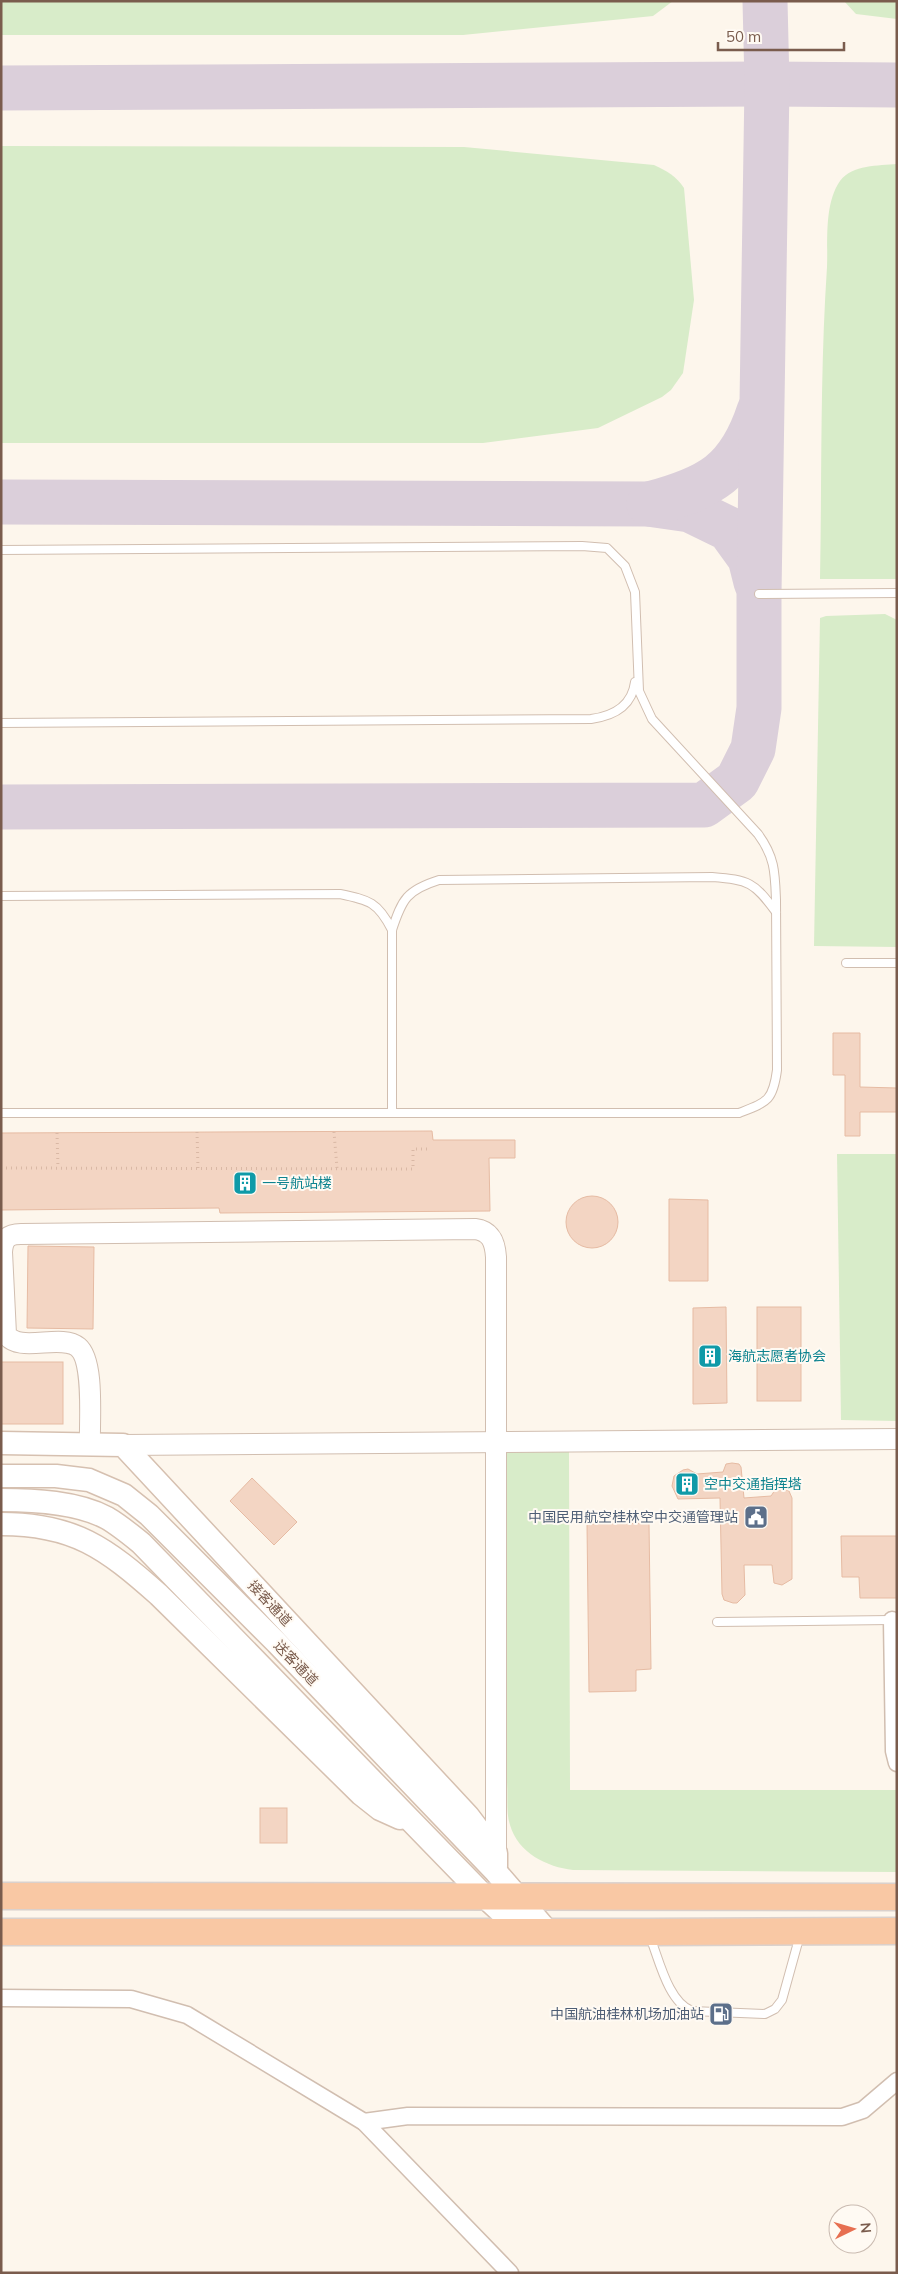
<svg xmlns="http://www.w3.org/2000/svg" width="898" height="2274" font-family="Mulish,'Noto Sans SC',sans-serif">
<rect width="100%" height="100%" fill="#fdf6ec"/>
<g fill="#d8ecc9">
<polygon points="1,1 673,1 653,16 463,35 1,35"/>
<polygon points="844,1 897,1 897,19 856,14"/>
<path d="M1 146 464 147 654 165C667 171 676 176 684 188L694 300 683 373 671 390 662 397 598 428 483 443H1Z"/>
<path d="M897 164V579H820C822 475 820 371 827 267 828 241 824 204 840 181 853 164 878 166 897 164Z"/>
<polygon points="885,614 897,620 897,947 814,946 820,618 826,616"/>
<polygon points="837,1154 897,1154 897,1421 841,1420"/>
<path d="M569 1448 570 1790H897V1872L573 1870C547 1867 518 1853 510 1825 506 1813 508 1796 507 1782L505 1450Z"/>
</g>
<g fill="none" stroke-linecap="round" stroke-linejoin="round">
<g stroke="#dbcfda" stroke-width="45">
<polyline points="1,88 767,84 897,85"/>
<polyline points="1,502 648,504 690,510 729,529 750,558 756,582"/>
<path d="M649 504C710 488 739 472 759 411"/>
<polyline points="1,807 704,805 737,781 753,749 759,708 759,594 767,84 765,1"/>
</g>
</g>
<g fill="#f3d5c3" stroke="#e6bba3">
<polygon points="833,1033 860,1033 860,1087 897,1088 897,1112 860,1112 860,1136 845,1136 845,1075 833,1075"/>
<polygon points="432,1131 433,1140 515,1140 515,1158 489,1158 490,1211 220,1213 219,1208 1,1210 1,1133"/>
<circle cx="592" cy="1222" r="26"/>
<polygon points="669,1199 708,1200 708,1281 669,1281"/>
<polygon points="28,1246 94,1247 93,1329 27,1328"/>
<polygon points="726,1307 727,1403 693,1404 693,1308"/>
<rect x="757" y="1307" width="44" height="94"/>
<rect x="1" y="1362" width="62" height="62"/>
<polygon points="732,1463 739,1464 741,1467 744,1498 771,1496 775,1490 782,1488 789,1491 792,1498 792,1579 782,1585 774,1583 772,1565 744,1565 745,1595 737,1603 733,1603 724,1600 722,1594 720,1498 678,1499 672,1486 674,1476 683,1470 688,1469 697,1474 723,1472 726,1464"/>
<polygon points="252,1478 297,1522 274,1545 230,1501"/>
<polygon points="649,1523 651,1669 636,1670 636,1691 589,1692 587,1524"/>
<polygon points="841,1536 897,1536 897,1598 860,1598 859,1577 842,1577"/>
<rect x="260" y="1808" width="27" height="35"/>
</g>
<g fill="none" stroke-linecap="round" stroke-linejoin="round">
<g stroke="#d1beb0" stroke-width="10">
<g id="service">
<path d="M1 550 582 546 607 548 625 566 635 592 639 691 652 719 758 834C775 857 775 873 776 900L777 1070C773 1101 767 1102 739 1113H1"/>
<polyline points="759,594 897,593"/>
<path d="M1 723 591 719C613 716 632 706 635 682"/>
<path d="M1 896 340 894C369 900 378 902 392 930"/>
<polyline points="846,963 897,963"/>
<path d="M392 1113V930C402 899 407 890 439 880L712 877C749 880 754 882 776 912"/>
<polyline points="717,1622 892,1620"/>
<path d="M650 1937C659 1959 668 2002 692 2011L765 2014 775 2009 782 2000 800 1935"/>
</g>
</g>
<g stroke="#d1beb0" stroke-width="19">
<g id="minor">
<polyline points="892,1620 894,1751 897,1763"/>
<polyline points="1,1998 131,1999 187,2015 364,2122 510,2273"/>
<polyline points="364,2122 408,2116 842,2117 863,2110 897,2081"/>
</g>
</g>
<g stroke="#d1beb0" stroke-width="22">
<g id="tertiary">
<path d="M90 1445C89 1423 95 1361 78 1347 61 1333 18 1354 6 1334L2 1252C3 1239 8 1234 21 1234L475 1229C491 1231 495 1242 496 1257V1853"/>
<polyline points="123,1445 897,1439"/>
</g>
</g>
<g stroke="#d6c0b0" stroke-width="25">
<g id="secondary">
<polyline points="1,1443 123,1445 468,1816 496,1853 496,1866"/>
<polyline points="1,1476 56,1476 89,1480 124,1495 149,1515 277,1643 496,1872 547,1931"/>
<path d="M1 1500C34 1500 77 1502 107 1518 119 1525 130 1534 141 1543L486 1898 522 1931"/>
<path d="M1 1524C74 1524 106 1548 159 1595L361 1794 380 1809 400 1818"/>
</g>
</g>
<g stroke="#dad1cd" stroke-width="29">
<g id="trunk">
<polyline points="1,1896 897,1897"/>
<polyline points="1,1932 649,1932 897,1931"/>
</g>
</g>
<g stroke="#d9b8a5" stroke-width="3" stroke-dasharray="1 4" stroke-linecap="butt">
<polyline points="197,1132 198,1168"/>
<polyline points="334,1132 337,1168"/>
<polyline points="57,1133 58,1168"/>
<polyline points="1,1168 413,1169 413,1149 429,1149"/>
</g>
<use href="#service" stroke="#fff" stroke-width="8"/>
<use href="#minor" stroke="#fff" stroke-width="16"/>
<use href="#tertiary" stroke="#fff" stroke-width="20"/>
<use href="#secondary" stroke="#fff" stroke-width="22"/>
<use href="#trunk" stroke="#f9c8a4" stroke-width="26"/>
</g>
<defs>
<g id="building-square" transform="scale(1.25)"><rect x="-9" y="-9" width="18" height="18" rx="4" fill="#0f9aa8" stroke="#fffaf3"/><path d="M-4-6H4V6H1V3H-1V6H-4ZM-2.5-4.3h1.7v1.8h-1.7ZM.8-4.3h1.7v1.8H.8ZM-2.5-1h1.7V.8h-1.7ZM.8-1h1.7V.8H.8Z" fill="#fff"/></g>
<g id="civic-square" transform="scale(1.25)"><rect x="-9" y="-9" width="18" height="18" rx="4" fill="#5c6f8a" stroke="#fffaf3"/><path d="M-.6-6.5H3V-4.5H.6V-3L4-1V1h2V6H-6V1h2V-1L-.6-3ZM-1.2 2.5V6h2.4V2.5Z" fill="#fff"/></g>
<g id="fuel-square" transform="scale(1.25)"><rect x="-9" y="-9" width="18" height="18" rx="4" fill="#5c6f8a" stroke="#fffaf3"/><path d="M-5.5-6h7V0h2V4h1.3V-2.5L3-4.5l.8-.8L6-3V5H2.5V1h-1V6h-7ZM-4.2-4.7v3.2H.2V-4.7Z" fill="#fff"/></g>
</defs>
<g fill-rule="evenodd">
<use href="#building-square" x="245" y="1183"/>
<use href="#building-square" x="710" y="1356"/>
<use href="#building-square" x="687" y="1484"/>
<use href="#civic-square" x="756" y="1517"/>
<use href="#fuel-square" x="721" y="2014"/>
</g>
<g text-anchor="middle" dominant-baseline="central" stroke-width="4" stroke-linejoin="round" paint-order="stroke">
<g font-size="14" fill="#0d838f" stroke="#fffaf3" text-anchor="start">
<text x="262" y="1183">一号航站楼</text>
<text x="728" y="1356">海航志愿者协会</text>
<text x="704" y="1484">空中交通指挥塔</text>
</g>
<g font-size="14" fill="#4e5e75" stroke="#fffaf3" text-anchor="end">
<text x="738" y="1517">中国民用航空桂林空中交通管理站</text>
<text x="704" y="2014">中国航油桂林机场加油站</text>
</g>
<g font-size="14" fill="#7a5c4d" stroke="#fffaf3">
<text transform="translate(270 1603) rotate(47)">接客通道</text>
<text transform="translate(296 1663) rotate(46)">送客通道</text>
</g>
</g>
<rect width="898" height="2274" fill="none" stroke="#7a5c4d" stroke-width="5"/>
<g transform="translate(853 2229) rotate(85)"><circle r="24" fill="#fffaf3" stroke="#cabbb1"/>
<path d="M0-4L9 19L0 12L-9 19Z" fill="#e76f51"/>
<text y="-8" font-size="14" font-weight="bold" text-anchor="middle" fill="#7a5c4d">N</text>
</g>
<path d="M718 42v8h126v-8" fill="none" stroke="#7a5c4d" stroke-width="2.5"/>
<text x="726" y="42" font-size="15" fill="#7a5c4d" stroke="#fffaf3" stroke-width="4" paint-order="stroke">50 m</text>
</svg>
